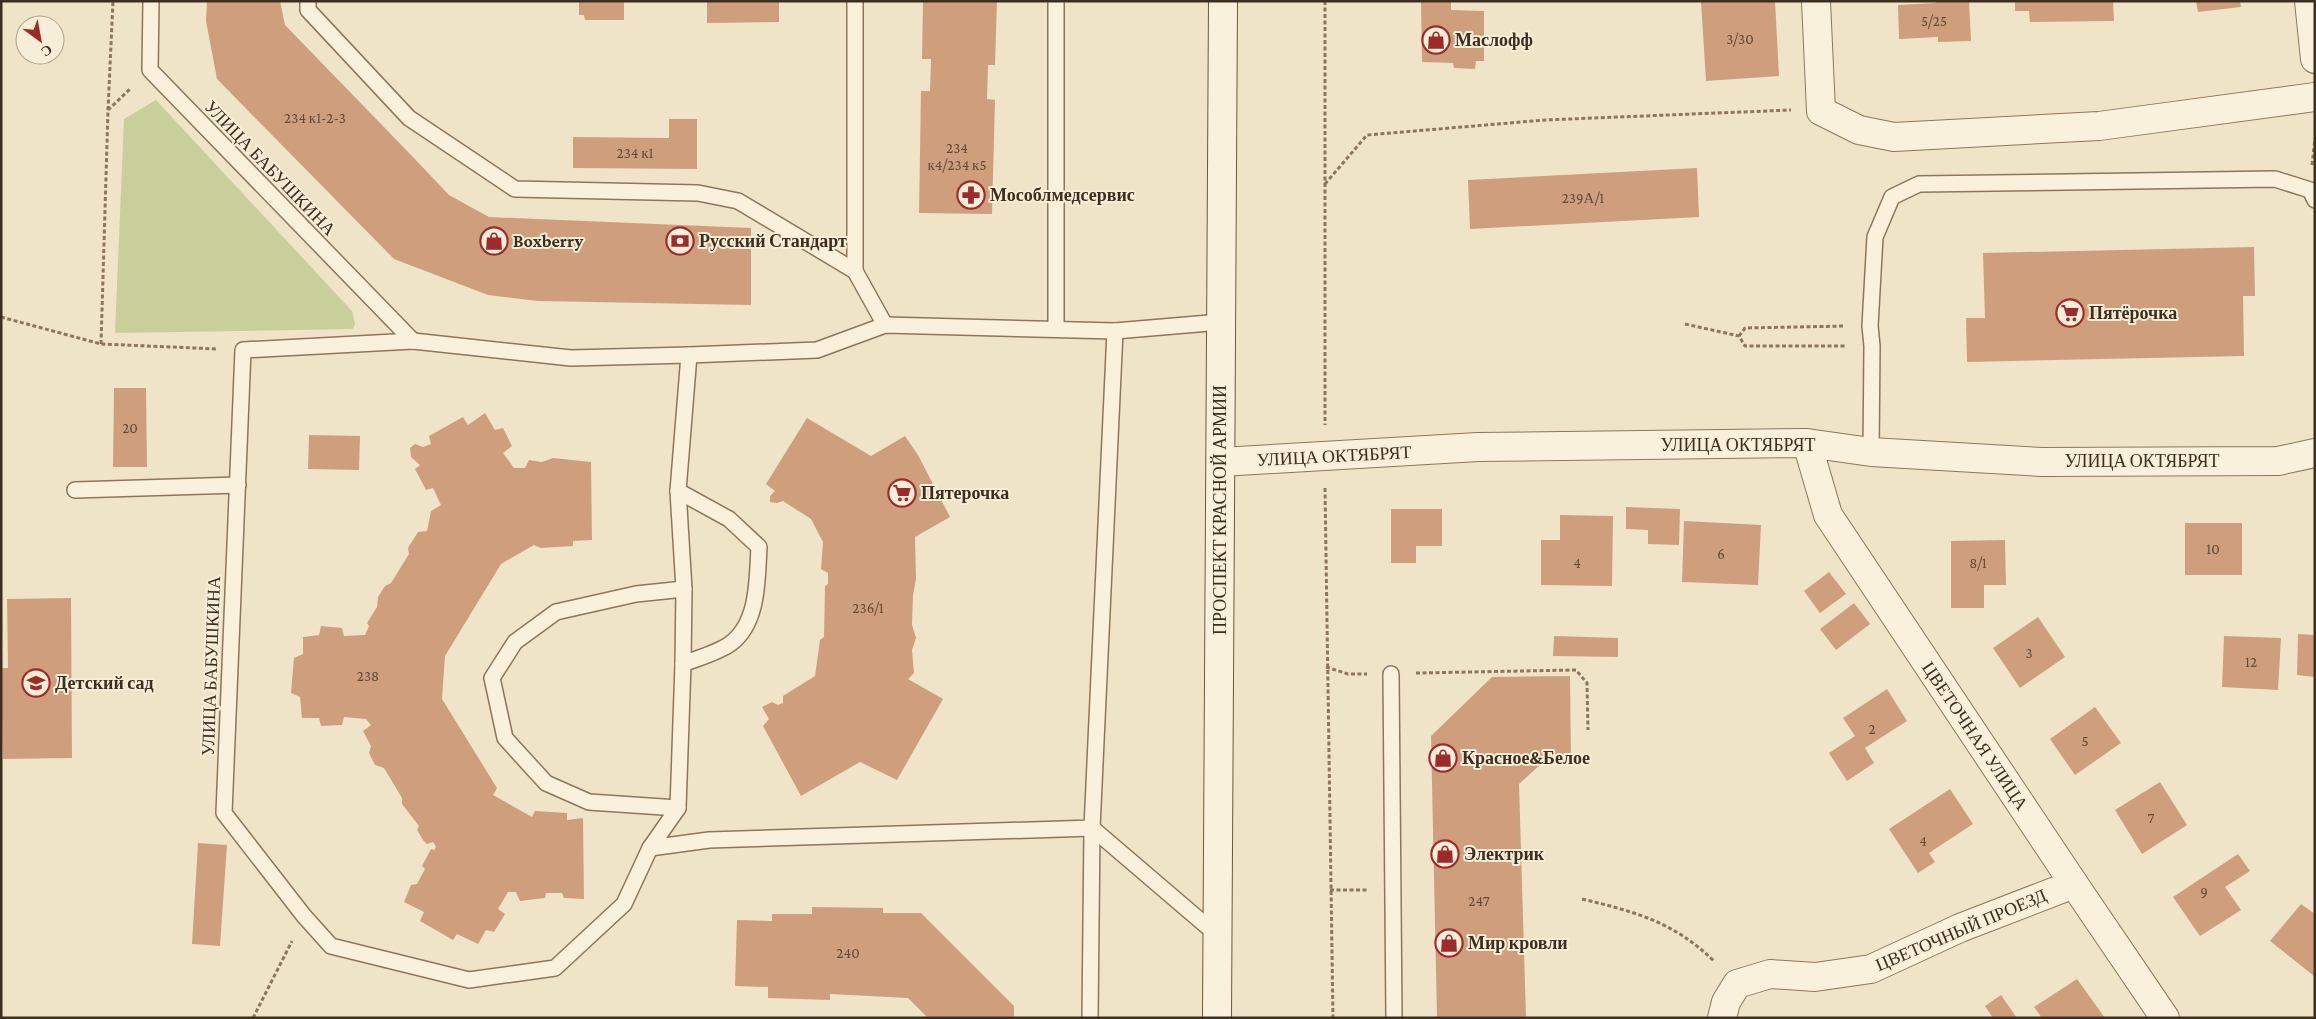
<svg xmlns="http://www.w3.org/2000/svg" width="2316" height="1019" font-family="'Crimson Pro',serif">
<rect width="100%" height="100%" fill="#f0e4c8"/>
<polygon fill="#c9cf9b" points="156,100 352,311 355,324 353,329 115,333 124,119"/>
<g fill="#cf9f7d">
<polygon points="207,1 280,1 285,25 412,156 449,195 489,217 751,228 751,305 538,301 488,295 394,259 217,79 206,21"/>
<polygon points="579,1 624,1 624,20 585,20 584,15 579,15"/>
<polygon points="707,1 779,1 779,22 707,23"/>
<polygon points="923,1 997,1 995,65 988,65 987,99 995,100 992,214 919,213 921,91 930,91 931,59 922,59"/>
<polygon points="1421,1 1451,1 1451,10 1484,11 1484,61 1476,61 1475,69 1454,68 1453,63 1422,62"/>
<polygon points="1701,1 1775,1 1779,76 1706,81"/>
<polygon points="1936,1 1969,1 1971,41 1938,42 1938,37 1899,39 1898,5 1936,3"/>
<polygon points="2015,1 2113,1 2114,21 2030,22 2029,11 2015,11"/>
<polygon points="2196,1 2240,1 2241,7 2198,12"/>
<polygon points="669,119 697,119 697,169 573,168 573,137 669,138"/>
<polygon points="1697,168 1699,217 1470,229 1468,180"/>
<polygon points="2254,247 2255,296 2243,296 2244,356 1967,362 1966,318 1985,318 1983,253"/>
<polygon points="114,388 146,388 147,467 113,467"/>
<polygon points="485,413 495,430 503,428 512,446 503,453 514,468 525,468 529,460 542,462 553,458 591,462 592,540 573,541 573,546 541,548 534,545 501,564 445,656 442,699 497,788 493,795 532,817 535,811 567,813 567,820 583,818 584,899 564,898 562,893 546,893 545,898 520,901 516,892 508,892 498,909 505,914 494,932 486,930 478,944 457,934 453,940 420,921 424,912 404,902 411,885 417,884 425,869 422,866 431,849 434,850 436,847 433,842 427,844 423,840 417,830 419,826 402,804 402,798 384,768 375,765 369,753 371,746 363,731 371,725 366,719 344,717 342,725 321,726 319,718 302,718 300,697 291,693 294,658 303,654 303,637 319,635 321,626 342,628 344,636 365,635 369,626 367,623 377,607 378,597 385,586 391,583 409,554 408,548 418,532 427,531 431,511 441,505 433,488 426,490 415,469 420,465 411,457 410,448 415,444 423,447 431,444 429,436 463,417 468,425"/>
<polygon points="807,418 871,456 905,436 918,455 950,517 915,537 916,579 913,595 912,625 916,638 912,650 914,673 908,679 943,699 897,780 860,762 801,796 763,726 769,719 762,707 772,702 778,705 783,703 783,696 815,676 820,640 824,637 825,586 828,584 828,573 821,569 823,542 811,519 783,501 777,503 770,502 770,496 775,491 766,484"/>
<polygon points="309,435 360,436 359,470 308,469"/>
<polygon points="1626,507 1680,509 1679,545 1648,544 1648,530 1626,529"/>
<polygon points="1391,509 1442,509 1442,546 1416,546 1416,563 1391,563"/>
<polygon points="1560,515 1613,516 1612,586 1541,585 1541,540 1560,540"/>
<polygon points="1684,521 1761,525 1758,585 1682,582"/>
<rect x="2185" y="523" width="57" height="52"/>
<polygon points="2005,540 2006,585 1984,585 1984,608 1951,608 1951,541"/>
<polygon points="1829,572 1846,594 1820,613 1804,591"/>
<polygon points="71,598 72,758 3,759 1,668 8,668 7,599"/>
<polygon points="1854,603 1870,624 1836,650 1820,629"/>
<polygon points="2038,617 2065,657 2020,688 1993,648"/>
<polygon points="2298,634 2315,635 2315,677 2297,675"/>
<polygon points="1554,636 1618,638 1618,657 1553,656"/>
<polygon points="2224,636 2281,638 2278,690 2222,687"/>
<polygon points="1570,676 1571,763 1541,764 1519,784 1526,1018 1437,1018 1431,736 1492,677"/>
<polygon points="1887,689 1907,721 1865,748 1874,763 1847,781 1829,753 1855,736 1843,718"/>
<polygon points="2095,707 2121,743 2075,775 2050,739"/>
<polygon points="2160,782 2187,825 2142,854 2115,810"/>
<polygon points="1950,789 1973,824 1929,853 1935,862 1918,873 1889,829"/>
<polygon points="198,843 227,845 220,946 192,944"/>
<polygon points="2238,854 2250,871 2225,887 2241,910 2200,936 2173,897"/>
<polygon points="2301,904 2315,914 2314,976 2270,941"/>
<polygon points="812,907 883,908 883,913 921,913 1014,1006 1014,1018 928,1018 908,998 830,994 830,1000 768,998 768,987 735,986 737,920 772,921 772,914 812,914"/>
<polygon points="2077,979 2105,1018 2042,1018 2034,1007"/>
<polygon points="2001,995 2017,1018 1993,1018 1985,1006"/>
</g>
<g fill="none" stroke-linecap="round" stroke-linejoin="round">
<g stroke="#8d765c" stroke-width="18">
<g id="service">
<polyline points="151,1 150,70 413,341"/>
<polyline points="308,1 308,10 409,118 515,189 698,193 738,201 855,271 885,325"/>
<polyline points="855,271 855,1"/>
<polyline points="1056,329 1056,1"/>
<polyline points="689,355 678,491 684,589 683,664 678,808 650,848 709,840 1092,828 1115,331"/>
<polyline points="1871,452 1872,346 1870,326 1875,237 1892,197 1919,184 2275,179 2310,190 2315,200"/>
<polyline points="75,490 238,485"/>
<path d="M678 491 729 519 759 547C757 579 759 623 730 644 717 653 698 658 683 664"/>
<polyline points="1391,674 1394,1018"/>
<polyline points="678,808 589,802 546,783 505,738 492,678 515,642 556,612 636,594 684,589"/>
<polyline points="1092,828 1216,934"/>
<polyline points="650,848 624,904 555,968 469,980 331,946 304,916 224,813 243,350 413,341 571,358 689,355 817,350 885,325 1115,331 1221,322"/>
<polyline points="1090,1018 1092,828"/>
</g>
</g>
<g stroke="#8d765c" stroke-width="30">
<g id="minor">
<polyline points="1816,1 1821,111 1859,130 1894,137 2099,126 2315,97"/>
<polyline points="2309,1 2315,59"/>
<polyline points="1807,443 1828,515 2074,884 2165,1018"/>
<polyline points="1221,462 1478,447 1807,443 1871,452 2042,462 2278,461 2315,453"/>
<polyline points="1722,1018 1726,1002 1737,984 1770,974 1815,977 1871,969 1960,928 2074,884"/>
</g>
</g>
<g stroke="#6f573f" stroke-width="30">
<polyline id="secondary" points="1217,1018 1223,1"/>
</g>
<g stroke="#8d765c" stroke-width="3" stroke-dasharray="4 2.5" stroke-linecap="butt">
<polyline points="1325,1 1325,425"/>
<polyline points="108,110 113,1"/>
<polyline points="2312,165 2315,138"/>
<polyline points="1325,184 1367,135 1545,120 1791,110"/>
<polyline points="1,317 101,344 218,349"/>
<polyline points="1685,324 1739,336 1745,346 1847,346"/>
<polyline points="1739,336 1745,328 1845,326"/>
<polyline points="101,344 108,110 131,88"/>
<polyline points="1325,488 1333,1018"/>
<polyline points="1326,667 1348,674 1367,674"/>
<polyline points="1416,673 1576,670 1587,683 1588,730"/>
<polyline points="1330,890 1367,890"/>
<path d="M1582 899C1636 912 1674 922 1715 962"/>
<polyline points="253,1018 292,941"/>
</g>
<use href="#service" stroke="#faf1dc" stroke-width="15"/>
<use href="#minor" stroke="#faf1dc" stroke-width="28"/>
<use href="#secondary" stroke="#faf1dc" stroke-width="28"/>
</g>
<defs>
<g id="shop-ring" transform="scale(1.4375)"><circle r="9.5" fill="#f7eed8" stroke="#9e2a2b" stroke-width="1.5"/><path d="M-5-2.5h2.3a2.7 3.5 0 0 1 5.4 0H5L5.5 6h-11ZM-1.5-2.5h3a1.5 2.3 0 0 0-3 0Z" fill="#9e2a2b"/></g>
<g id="pharmacy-ring" transform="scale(1.4375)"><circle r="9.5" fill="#f7eed8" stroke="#9e2a2b" stroke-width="1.5"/><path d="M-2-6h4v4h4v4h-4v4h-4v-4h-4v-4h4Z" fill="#9e2a2b"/></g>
<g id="bank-ring" transform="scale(1.4375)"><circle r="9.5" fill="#f7eed8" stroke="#9e2a2b" stroke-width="1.5"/><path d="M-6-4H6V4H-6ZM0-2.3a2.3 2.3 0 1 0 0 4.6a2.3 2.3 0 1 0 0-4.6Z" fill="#9e2a2b"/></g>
<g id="supermarket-ring" transform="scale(1.4375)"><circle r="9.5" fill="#f7eed8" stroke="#9e2a2b" stroke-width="1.5"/><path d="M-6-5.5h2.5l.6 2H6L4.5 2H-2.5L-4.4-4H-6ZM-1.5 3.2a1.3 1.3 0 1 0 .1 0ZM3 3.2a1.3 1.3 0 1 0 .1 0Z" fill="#9e2a2b"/></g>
<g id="school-ring" transform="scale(1.4375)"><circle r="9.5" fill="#f7eed8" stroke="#9e2a2b" stroke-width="1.5"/><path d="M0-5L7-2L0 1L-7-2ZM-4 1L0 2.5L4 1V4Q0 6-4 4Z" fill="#9e2a2b"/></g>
</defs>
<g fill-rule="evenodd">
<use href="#shop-ring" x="1436" y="40"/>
<use href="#pharmacy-ring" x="971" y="195"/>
<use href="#shop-ring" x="494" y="241"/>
<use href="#bank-ring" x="680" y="241"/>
<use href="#supermarket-ring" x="2070" y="313"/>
<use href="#supermarket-ring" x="902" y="493"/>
<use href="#school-ring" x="36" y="683"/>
<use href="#shop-ring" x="1443" y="758"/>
<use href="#shop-ring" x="1445" y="854"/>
<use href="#shop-ring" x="1449" y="943"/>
</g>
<g text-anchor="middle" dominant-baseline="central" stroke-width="4" stroke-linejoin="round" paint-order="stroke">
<g font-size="15" fill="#624a37">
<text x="1934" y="21">5/25</text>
<text x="1740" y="39">3/30</text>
<text x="315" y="118">234 к1-2-3</text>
<text x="957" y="148">234<tspan x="957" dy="17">к4/234 к5</tspan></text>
<text x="635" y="153">234 к1</text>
<text x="1583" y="198">239А/1</text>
<text x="130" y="428">20</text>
<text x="2213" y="549">10</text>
<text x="1721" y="554">6</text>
<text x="1577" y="563">4</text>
<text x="1978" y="563">8/1</text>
<text x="868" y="608">236/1</text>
<text x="2029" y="653">3</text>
<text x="2251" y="662">12</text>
<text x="368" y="676">238</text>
<text x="1872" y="729">2</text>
<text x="2085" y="741">5</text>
<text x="2151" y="818">7</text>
<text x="1923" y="841">4</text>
<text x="2204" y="892">9</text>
<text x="1479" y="901">247</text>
<text x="848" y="953">240</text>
</g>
<g font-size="18" font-weight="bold" fill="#3d2e20" stroke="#f7eed8" text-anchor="start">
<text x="1455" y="40">Маслофф</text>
<text x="990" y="195">Мособлмедсервис</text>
<text x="513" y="241">Boxberry</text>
<text x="699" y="241">Русский Стандарт</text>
<text x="2089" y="313">Пятёрочка</text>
<text x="921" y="493">Пятерочка</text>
<text x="55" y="683">Детский сад</text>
<text x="1462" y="758">Красное&amp;Белое</text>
<text x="1464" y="854">Электрик</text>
<text x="1468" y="943">Мир кровли</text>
</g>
<g font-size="18" fill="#3d2e20" stroke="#f7eed8">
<text transform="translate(270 168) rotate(46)">УЛИЦА БАБУШКИНА</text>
<text x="1738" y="445">УЛИЦА ОКТЯБРЯТ</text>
<text transform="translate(1334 456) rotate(-3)">УЛИЦА ОКТЯБРЯТ</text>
<text x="2142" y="461">УЛИЦА ОКТЯБРЯТ</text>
<text transform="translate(1220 510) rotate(-90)">ПРОСПЕКТ КРАСНОЙ АРМИИ</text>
<text transform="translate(211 666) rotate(-88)">УЛИЦА БАБУШКИНА</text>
<text transform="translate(1975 736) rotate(56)">ЦВЕТОЧНАЯ УЛИЦА</text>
<text transform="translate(1961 930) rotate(-23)">ЦВЕТОЧНЫЙ ПРОЕЗД</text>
</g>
</g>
<rect width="2316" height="1019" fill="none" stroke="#3d2e20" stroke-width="5"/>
<g transform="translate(40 40) rotate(148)"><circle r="24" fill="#f7eed8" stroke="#ada18e"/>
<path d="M0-4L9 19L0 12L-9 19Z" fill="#9e2a2b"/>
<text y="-8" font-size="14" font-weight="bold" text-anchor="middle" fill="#3d2e20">С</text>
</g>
</svg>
